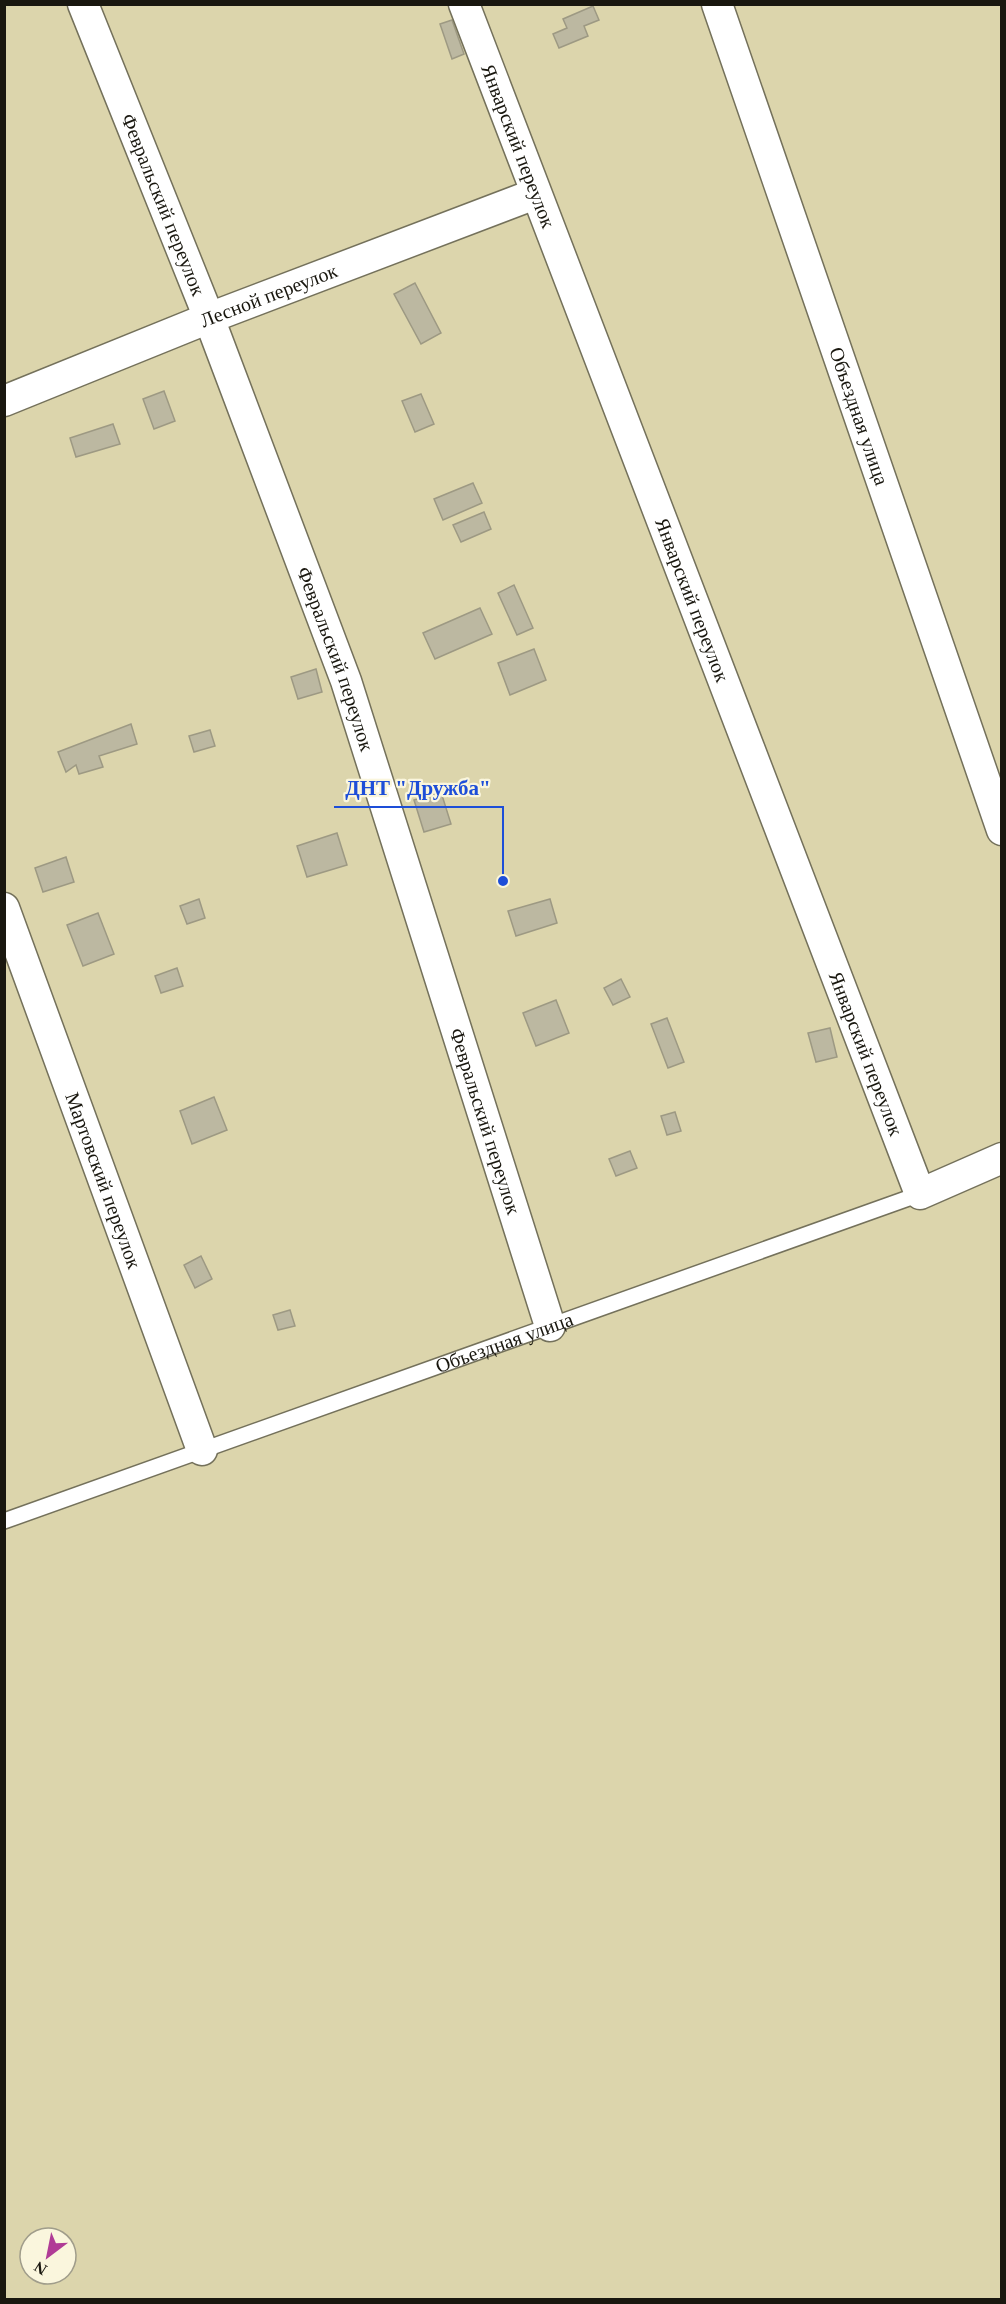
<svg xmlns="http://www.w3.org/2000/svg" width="1006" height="2304" font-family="'Times New Roman',serif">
<rect width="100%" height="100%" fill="#ece9d0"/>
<path fill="#dcd5ac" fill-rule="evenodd" d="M5 5H1001V2299L5 2300ZM30 2238H66V2274H30Z"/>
<g fill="#bcb8a1" stroke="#9d9983" stroke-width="1.5">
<polygon points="593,6 599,20 584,26 588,36 559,48 553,34 567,28 563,19"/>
<polygon points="452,20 464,54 452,59 440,24"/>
<polygon points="415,283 441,333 421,344 394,294"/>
<polygon points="164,391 175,421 154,429 143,399"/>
<polygon points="421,394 434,424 415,432 402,401"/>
<polygon points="113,424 120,444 76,457 70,438"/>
<polygon points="473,483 482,503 443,520 434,499"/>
<polygon points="484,512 491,529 461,542 453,525"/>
<polygon points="514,585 533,628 517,635 498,593"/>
<polygon points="480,608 492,634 435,659 423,633"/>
<polygon points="534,649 546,680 510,695 498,663"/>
<polygon points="316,669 322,692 298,699 291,677"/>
<polygon points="131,724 137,744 99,756 103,767 79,774 76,765 66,772 58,752"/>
<polygon points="210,730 215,746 194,752 189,736"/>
<polygon points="441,792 451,824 424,832 414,800"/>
<polygon points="337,833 347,865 307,877 297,846"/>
<polygon points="66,857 74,882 43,892 35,868"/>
<polygon points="199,899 205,918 187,924 180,906"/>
<polygon points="550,899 557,923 516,936 508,911"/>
<polygon points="98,913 114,954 83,966 67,925"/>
<polygon points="177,968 183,986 161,993 155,976"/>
<polygon points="621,979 630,997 613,1005 604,988"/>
<polygon points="556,1000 569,1033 536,1046 523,1013"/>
<polygon points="667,1018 684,1062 668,1068 651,1024"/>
<polygon points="830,1028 837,1057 816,1062 808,1033"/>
<polygon points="214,1097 227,1130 192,1144 180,1111"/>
<polygon points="675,1112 681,1131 667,1135 661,1116"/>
<polygon points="630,1151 637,1168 616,1176 609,1159"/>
<polygon points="201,1256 212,1279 195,1288 184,1265"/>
<polygon points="290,1310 295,1326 278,1330 273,1315"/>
</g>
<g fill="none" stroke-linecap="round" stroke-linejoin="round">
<g stroke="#74715b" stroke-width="18">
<g id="service">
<path id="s1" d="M4 1521 920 1194"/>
</g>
</g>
<g stroke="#74715b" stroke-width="33">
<g id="minor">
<path id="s2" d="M83 4 209 318 346 681 550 1326"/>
<path id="s3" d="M464 4 920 1194 1002 1158"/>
<path id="s4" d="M717 4 1002 830"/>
<path id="s5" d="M4 401 209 318 535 194"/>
<path id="s6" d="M4 908 202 1450"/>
</g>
</g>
<use href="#service" stroke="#fff" stroke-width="15"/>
<use href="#minor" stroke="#fff" stroke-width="30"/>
</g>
<g text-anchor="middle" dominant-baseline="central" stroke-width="4.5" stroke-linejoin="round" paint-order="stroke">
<g font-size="20" fill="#19170f" stroke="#faf6dd">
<text stroke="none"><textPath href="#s3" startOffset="152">Январский переулок</textPath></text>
<text stroke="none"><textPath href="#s2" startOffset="216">Февральский переулок</textPath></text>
<text stroke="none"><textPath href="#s5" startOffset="285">Лесной переулок</textPath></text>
<text stroke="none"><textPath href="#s4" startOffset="436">Объездная улица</textPath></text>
<text stroke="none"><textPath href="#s3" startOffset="638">Январский переулок</textPath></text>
<text stroke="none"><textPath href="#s2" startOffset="702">Февральский переулок</textPath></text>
<text stroke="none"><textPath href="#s3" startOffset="1124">Январский переулок</textPath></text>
<text stroke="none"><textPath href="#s2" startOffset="1188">Февральский переулок</textPath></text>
<text stroke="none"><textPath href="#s6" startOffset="290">Мартовский переулок</textPath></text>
<text stroke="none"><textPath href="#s1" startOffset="531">Объездная улица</textPath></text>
</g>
</g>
<path fill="none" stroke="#1d4ed8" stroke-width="2" d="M503 881L503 807H334"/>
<circle fill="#1d4ed8" stroke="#faf6dd" stroke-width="2" cx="503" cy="881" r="6"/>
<g font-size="21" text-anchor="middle" font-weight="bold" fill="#1d4ed8" stroke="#faf6dd" stroke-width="4.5" stroke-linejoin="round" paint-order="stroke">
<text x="418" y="795">ДНТ "Дружба"</text>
</g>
<rect width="1006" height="2304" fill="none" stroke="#19170f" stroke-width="12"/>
<g transform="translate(48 2256) rotate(212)"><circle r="28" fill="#faf6dd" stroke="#a09d8b" stroke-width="1.5"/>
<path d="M0-4.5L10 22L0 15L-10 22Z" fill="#b03c96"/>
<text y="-9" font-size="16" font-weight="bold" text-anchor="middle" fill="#19170f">N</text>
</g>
</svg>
